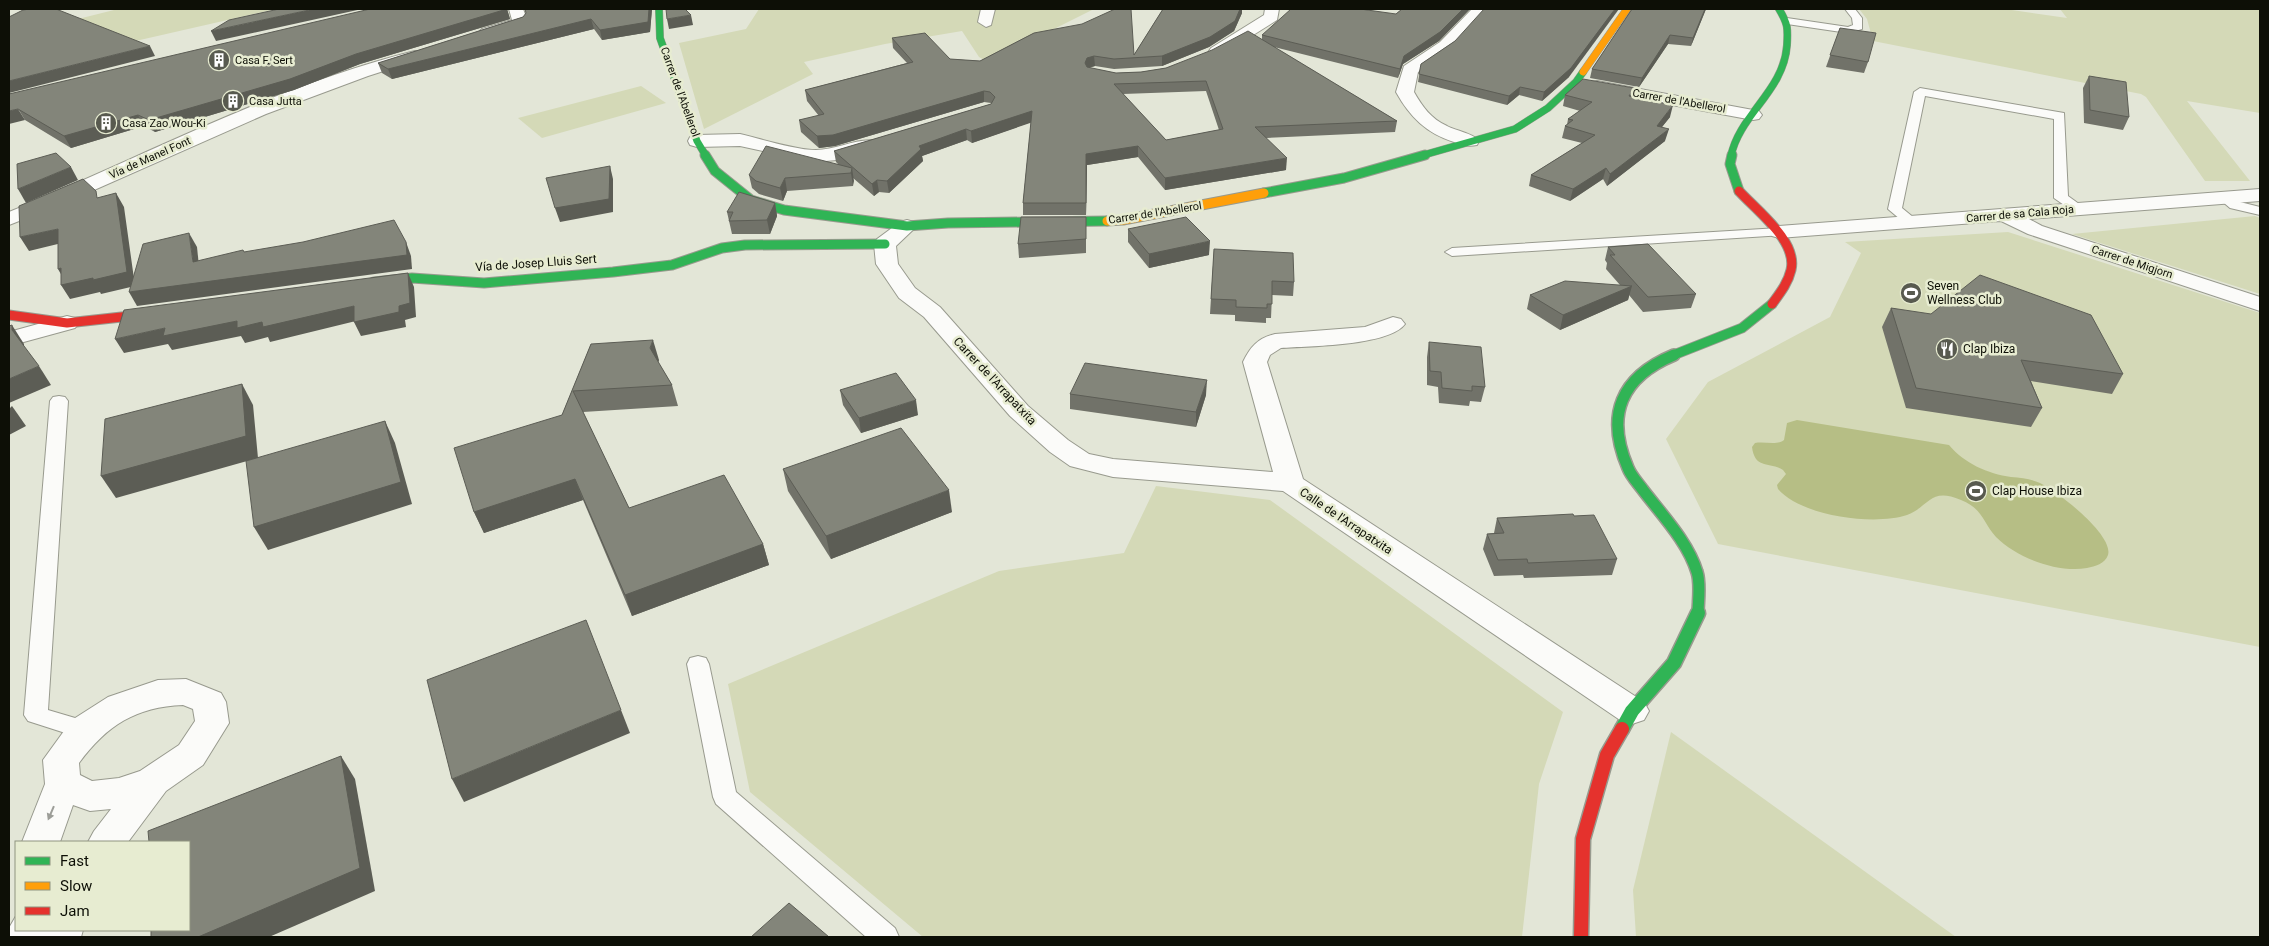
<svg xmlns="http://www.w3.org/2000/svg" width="2269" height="946" font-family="Roboto,sans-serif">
<rect width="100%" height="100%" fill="#e3e6d7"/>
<g fill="#d4d9b7">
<polygon points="118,9 276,9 118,45 62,23"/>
<polygon points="759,9 1094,9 988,62 979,57 962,31 885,44 804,62 813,74 704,129 679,43 746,29"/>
<polygon points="1859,9 2005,9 2067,18 2060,9 2260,9 2260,113 2187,101 2250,181 2205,181 2146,97 2141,94 1873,41 1867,19"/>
<polygon points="641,86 666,103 542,138 518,118"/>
<polygon points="2255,216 2260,218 2260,294 2072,234"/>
<polygon points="2008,232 2260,313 2260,647 1718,544 1666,439 1708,382 1830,317 1861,253 1845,242"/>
<polygon points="1156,486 1270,500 1563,712 1539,784 1522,937 923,937 750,792 728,684 999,571 1124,553"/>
<polygon points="1671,732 1956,937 1636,937 1633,890"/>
</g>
<path fill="#b6be85" d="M1797 420 1949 445C1964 463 1988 474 2011 477 2022 478 2031 479 2040 483 2057 491 2114 535 2108 555 2105 564 2095 566 2087 568 2057 573 2017 558 1996 537 1982 521 1983 509 1961 500 1930 487 1930 506 1907 515 1874 526 1801 516 1778 489L1777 485 1786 474 1783 470C1769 461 1755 470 1752 447L1755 443C1765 441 1776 446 1784 440L1787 423Z"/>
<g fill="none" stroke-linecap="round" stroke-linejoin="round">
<g stroke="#989a8e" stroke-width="2">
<g id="lane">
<polygon points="1845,9 1855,9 1862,18 1862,29 1848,33 1787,24 1782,21 1787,18 1848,27 1853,25 1852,18"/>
<polygon points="1920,88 2064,113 2068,196 2086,209 2084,212 2074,212 2054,198 2054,119 1925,96 1902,208 1919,222 1912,226 1907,225 1888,209 1914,92"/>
<polygon points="2224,193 2240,202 2260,207 2260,215 2230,208 2217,197"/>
<polygon points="1779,228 1786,232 1784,235 1452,256 1445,252 1452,248"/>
<polygon points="59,396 65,397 68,401 48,710 92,723 96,730 92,737 84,739 28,721 24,715 50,401 53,397"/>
<polygon points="698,656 706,658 709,664 736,792 895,928 899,937 866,937 716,804 713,797 687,664 690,658"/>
</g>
</g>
<g stroke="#989a8e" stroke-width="2">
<g id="street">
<polygon points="509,9 523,9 528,22 525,25 487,37 482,35 479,32 482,29 512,20"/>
<polygon points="981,9 995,9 991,25 986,27 978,22"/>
<polygon points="1265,9 1279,9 1277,20 1223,54 1211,54 1209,51 1211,48 1264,15"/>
<path d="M1472 9H1487L1452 48 1418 72 1414 92C1422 106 1431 119 1447 126 1456 131 1473 133 1479 141L1477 145C1468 147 1462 145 1454 142 1426 133 1410 117 1396 92L1404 66 1440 42Z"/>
<path d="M415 51 421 53 423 56 421 59 368 76 266 114 67 202 9 225V212C143 157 274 86 415 51Z"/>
<polygon points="1597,81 1753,110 1759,111 1762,115 1759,119 1753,120 1591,90 1589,86 1591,82"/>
<path d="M740 134C761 139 796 150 816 150 835 150 860 137 877 141L879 145 877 149 837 160 814 162 740 146 697 147 690 145 688 141 690 137 697 135Z"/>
<polygon points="2260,189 2260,201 2029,219 2042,226 2260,297 2260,311 2028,234 2001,221 1779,238 1772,236 1769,232 1772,228 1779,226"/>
<path d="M907 220 914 222 917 226 896 246 898 264 915 288 940 307 1028 406 1068 440 1089 454 1113 459 1273 472 1243 362C1250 347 1258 338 1275 334L1365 327 1393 317 1401 319 1405 324C1389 346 1308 346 1281 348L1270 355 1267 362 1303 479 1644 702 1649 711 1644 720 1632 724 1620 720 1283 491 1113 477 1070 466 1050 452 1010 416 924 317 899 298 876 264 874 244 877 239 900 222Z"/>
<polygon points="67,316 75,318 79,323 75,328 9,346 9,332"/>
<path d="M186 679 221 693 226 702 229 723 203 765 166 791 128 842H88L94 831 111 809 90 811 73 805 60 842H22L45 784 43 760 72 720 108 697 158 680ZM183 705 193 709 195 721 179 745 140 771 119 778 92 781 80 775 79 763C107 725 136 707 183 705Z"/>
<polygon points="16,916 16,930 83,930 81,937 9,937 9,928"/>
</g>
</g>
<g stroke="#989a8e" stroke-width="8">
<g id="fast-far3">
<polyline points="659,9 660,38 697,141 706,156"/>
<polyline points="1420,156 1515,129 1548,108 1576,82 1583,72"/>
<path d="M1731 156C1739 115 1784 91 1787 45 1788 28 1788 24 1779 9"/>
</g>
</g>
<g stroke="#989a8e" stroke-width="11">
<g id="fast-far2">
<polyline points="705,155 715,171 751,200 784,210 907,226 948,223 1107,221"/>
<polyline points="1732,155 1730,164 1739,191"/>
<polyline points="1264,193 1344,178 1425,155"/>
<polyline points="374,282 412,278 484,283 613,272 672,265 722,248 745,245 885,244"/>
<polyline points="1671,356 1742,328 1772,304"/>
</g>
</g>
<g stroke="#989a8e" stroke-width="14">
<path id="fast-far1" d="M1674 355C1621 377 1605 415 1628 468 1631 476 1638 483 1643 490 1662 515 1688 542 1697 572 1701 584 1698 602 1698 614"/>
</g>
<g stroke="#989a8e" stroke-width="17">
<polyline id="fast" points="1622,729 1632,711 1674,663 1698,613"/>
</g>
<g stroke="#989a8e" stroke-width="8">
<polyline id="slow-far1" points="1583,72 1627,9"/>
</g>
<g stroke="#989a8e" stroke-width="11">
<polyline id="slow" points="1107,221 1123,220 1264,193"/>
</g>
<g stroke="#989a8e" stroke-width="11">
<g id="jam-far1">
<path d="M1739 191C1756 210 1798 241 1791 270 1788 283 1780 293 1772 304"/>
<polyline points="9,315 67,323 158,313"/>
</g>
</g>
<g stroke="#989a8e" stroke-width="17">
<polyline id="jam" points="1581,937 1583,839 1607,755 1622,729"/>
</g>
<use href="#lane" fill="#fbfbf9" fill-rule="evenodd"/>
<use href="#street" fill="#fbfbf9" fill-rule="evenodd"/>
<use href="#fast-far3" stroke="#30b455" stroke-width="7"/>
<use href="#fast-far2" stroke="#30b455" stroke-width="9"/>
<use href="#fast-far1" stroke="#30b455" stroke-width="11"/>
<use href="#fast" stroke="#30b455" stroke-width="14"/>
<use href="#slow-far1" stroke="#ff9f0a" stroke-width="7"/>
<use href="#slow" stroke="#ff9f0a" stroke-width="9"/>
<use href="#jam-far1" stroke="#e5322d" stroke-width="9"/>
<use href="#jam" stroke="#e5322d" stroke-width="14"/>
</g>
<g fill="#717269" fill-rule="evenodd">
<polygon points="507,9 510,19 360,64 294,90 155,132 144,126 71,148 25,120 9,94"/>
<polygon points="652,9 650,32 602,40 594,29 392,79 382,73 378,63 523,17 526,14"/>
<path d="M1163 9H1242V13L1234 31 1209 47 1162 66 1114 69 1095 66 1089 68 1116 73 1141 72 1166 68 1262 39V35L1396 14 1402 9H1470L1439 41 1403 64 1398 78 1274 47 1397 121 1395 132 1266 138 1286 170 1165 190 1138 157 1087 165 1086 215H1023V203L1031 122 972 143 967 140 922 156 923 161 889 193 879 192 874 196 853 178V186L787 191 783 201 759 194 752 188 749 175 838 164 836 162 834 151 991 104V103L984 102 835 146 819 148 801 132 799 120 819 116 807 101 805 90 907 63 893 48 892 38 950 59 980 61 1034 33 1134 55ZM1206 91 1219 130 1166 140 1123 94Z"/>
<polygon points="1632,9 1706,9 1691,46 1668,44 1639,87 1590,78 1592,69"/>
<polygon points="1840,28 1868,62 1864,73 1826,67"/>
<polygon points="1455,41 1569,77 1542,101 1519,95 1507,105 1418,82 1421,64"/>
<polygon points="2089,76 2129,117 2123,130 2084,123 2083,88"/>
<polygon points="1565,95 1632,96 1670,117 1662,127 1665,141 1607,186 1603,179 1570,201 1529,186 1531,175 1582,143 1562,138 1565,126 1567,125 1568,119 1580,111 1563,106"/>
<polygon points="775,203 777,216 770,234 732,234 727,212"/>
<polygon points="1128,229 1209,255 1149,268 1128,242"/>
<polygon points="1086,230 1086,253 1019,258 1018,244"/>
<polygon points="1608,247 1696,294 1691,308 1643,312 1629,295 1628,300 1560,330 1527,309 1530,295 1620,285 1606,269 1607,263 1605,260"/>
<polygon points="1214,249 1294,282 1293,296 1272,295 1271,318 1266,318 1266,323 1235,321 1235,315 1210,314"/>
<polygon points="1891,308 2123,374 2112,394 2031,381 2042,408 2031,427 1906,408 1882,327"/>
<polygon points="1429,342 1485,387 1481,402 1470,401 1469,406 1439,403 1438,387 1427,385 1427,357"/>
<polygon points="591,344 659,360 658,362 672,385 678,406 583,412 629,508 763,544 769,565 632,616 583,500 484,533 474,512 562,415"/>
<polygon points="840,390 918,415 861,433 843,405"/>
<polygon points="1070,394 1206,395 1196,427 1070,409"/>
<polygon points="783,469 952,512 831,559 788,491"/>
<polygon points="1574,516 1617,559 1612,575 1524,578 1523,575 1494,576 1483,549 1487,534 1494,533 1497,518"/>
</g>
<g fill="#5c5d55">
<polygon points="314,9 362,9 216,41 211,31"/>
<polygon points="507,9 508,9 507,9 510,19 360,64 294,90 155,132 149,120 356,54"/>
<polygon points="649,9 652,9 650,32 602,40 600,30"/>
<polygon points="1240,9 1242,9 1242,13 1234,31 1209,47 1162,66 1162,56"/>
<polygon points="1463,9 1470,9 1439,41 1403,64 1398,78 1400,69 1404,56"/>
<polygon points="1615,9 1619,9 1569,77 1542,101 1544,92"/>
<polygon points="1705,9 1706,9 1691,46 1693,38"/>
<polygon points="691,15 693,25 669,29 667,19"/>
<polygon points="591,19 594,29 392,79 388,69"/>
<polygon points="1670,35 1668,44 1639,87 1642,78"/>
<polygon points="150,46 155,56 9,93 9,81"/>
<polygon points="1094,56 1095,66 1087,68 1085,63 1087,58"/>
<polygon points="1520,87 1519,95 1507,105 1509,96"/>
<polygon points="1634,88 1631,99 1629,96"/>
<polygon points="984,91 984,102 835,146 819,148 817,136"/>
<polygon points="1673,105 1670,117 1653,138 1657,126"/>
<polygon points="18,109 25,120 9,124 9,111"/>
<polygon points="1032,111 1033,122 972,143 971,131"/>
<polygon points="138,115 144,126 71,148 64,136"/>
<polygon points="966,129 967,140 922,156 923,161 889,193 887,181 919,146"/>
<polygon points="1669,129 1665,141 1607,186 1610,174"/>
<polygon points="1138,146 1138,157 1087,165 1086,215 1086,154"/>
<polygon points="1287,158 1286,170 1165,190 1165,178"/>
<polygon points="610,166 613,179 613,212 560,222 555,208"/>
<polygon points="71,167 78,180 26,203 18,189"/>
<polygon points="852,168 854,181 853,186 851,173"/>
<polygon points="1606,168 1603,179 1570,201 1573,189"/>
<polygon points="785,178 787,191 783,201 780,188"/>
<polygon points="877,180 879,192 874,196 872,184"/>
<polygon points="116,193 124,207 135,286 101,294 100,292 70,299 61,285"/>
<polygon points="775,203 777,216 770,234 767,220"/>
<polygon points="58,229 66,242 29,251 20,237"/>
<polygon points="189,233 197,247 200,276 193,262"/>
<polygon points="1210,241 1209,255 1149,268 1149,254"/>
<polygon points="406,242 411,256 412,269 137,306 129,292"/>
<polygon points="61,268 66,283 58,269"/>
<polygon points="408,273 414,287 416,317 405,320 406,327 361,336 354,322 399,306"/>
<polygon points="1632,286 1628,300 1560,330 1563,315"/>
<polygon points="354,306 360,320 270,342 268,337 245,343 241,336 172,350 168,344 124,353 115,339 165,328 237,321 262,322"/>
<polygon points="12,325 24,344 24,349 12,330"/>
<polygon points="653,340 659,360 656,368 650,348"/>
<polygon points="39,366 51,385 9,403 9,379"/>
<polygon points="1207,380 1206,395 1196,427 1196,412"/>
<polygon points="242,384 253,405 258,458 116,498 101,476"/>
<polygon points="916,400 918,415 861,433 859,418"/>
<polygon points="12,406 26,426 9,435 9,409"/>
<polygon points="385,421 395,443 412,504 268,550 254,527"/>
<polygon points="575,479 583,500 484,533 474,512"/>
<polygon points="949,490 952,512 831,559 826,536"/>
<polygon points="763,544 769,565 632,616 625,595"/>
<polygon points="621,710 630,733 464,802 452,779"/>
<polygon points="341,756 355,779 375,891 269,937 198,937"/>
</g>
<g fill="#83857a" stroke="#5c5d55" fill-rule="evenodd">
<polygon points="30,9 56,9 150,46 9,81 9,17 23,10"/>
<polygon points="279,9 314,9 211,31 229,20"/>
<polygon points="370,9 507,9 356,54 290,79 149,120 138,115 64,136 18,109 9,111 9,94"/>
<polygon points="525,9 649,9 648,22 600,30 591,19 388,69 378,63 523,17 526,13"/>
<polygon points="666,9 685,9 691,15 667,19"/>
<path d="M1115 9H1131L1134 55 1163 9H1240L1235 21 1210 37 1162 56 1114 59 1094 56 1087 58 1085 63 1087 67 1116 73 1141 72 1166 68 1212 50 1248 31 1397 121 1255 127 1287 158 1165 178 1138 146 1086 154V203H1023L1032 111 971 131 966 129 919 146 921 149 887 181 877 180 872 184 834 151 991 104 995 97 990 92 984 91 833 135 817 136 799 120 824 114 805 90 913 62 892 38 925 33 950 59 980 61 1034 33 1082 24ZM1206 81 1223 129 1166 140 1114 84Z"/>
<polygon points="1291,9 1360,9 1396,14 1402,9 1463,9 1440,32 1404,56 1400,69 1262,35"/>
<polygon points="1484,9 1615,9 1571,68 1544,92 1520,87 1509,96 1419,74 1421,64 1455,41"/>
<polygon points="1632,9 1705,9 1693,38 1670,35 1642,78 1592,69"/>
<polygon points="1840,28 1876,33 1868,62 1830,55"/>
<polygon points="2089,76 2126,82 2129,117 2090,110"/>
<polygon points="1583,79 1634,88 1629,96 1673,105 1657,126 1669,129 1610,174 1606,168 1573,189 1531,175 1595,135 1565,126 1573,120 1568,119 1592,102 1565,95"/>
<polygon points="766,146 852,168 851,173 785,178 780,188 756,181 749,175"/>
<polygon points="56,153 71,167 18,189 17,164"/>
<polygon points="610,166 609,199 555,208 546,178"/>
<polygon points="83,179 96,191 97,198 116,193 127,272 93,280 93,278 61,285 61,268 58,269 58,229 20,237 19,206"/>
<polygon points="739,192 775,203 767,220 729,221 733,212 727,212"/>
<polygon points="1021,217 1086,217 1086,239 1018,244"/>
<polygon points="1186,217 1210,241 1149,254 1128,229"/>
<polygon points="394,220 406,242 407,255 129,292 143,244 189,233 193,262 243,250 244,252 303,242"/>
<polygon points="1648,244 1696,294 1648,297 1610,255 1615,255 1608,247"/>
<polygon points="1214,249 1293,253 1294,282 1272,281 1272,304 1267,304 1267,308 1236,307 1236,300 1211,299"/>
<polygon points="408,273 410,303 399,306 399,312 354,322 354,306 263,327 262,322 237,328 237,321 163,336 165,328 115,339 124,310"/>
<polygon points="1980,275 2091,315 2123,374 2021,360 2042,408 1916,388 1891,308 1931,314"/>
<polygon points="1565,281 1632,286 1563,315 1530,295"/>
<polygon points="12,325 12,330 39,366 9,379 9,326"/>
<polygon points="653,340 650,348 672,385 573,391 629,508 724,475 763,544 625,595 575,479 474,512 454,448 562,415 591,344"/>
<polygon points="1429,342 1481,347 1485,387 1472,386 1472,391 1442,388 1441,372 1430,371"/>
<polygon points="1085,363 1207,380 1196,412 1070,394"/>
<polygon points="896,373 916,400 859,418 840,390"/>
<polygon points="242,384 246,436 101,476 105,419"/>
<polygon points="385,421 401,482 254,527 246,461"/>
<polygon points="901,428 949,490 826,536 783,469"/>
<polygon points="1573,514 1574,516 1594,515 1617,559 1528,563 1527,559 1498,560 1487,534 1504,533 1497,518"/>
<polygon points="586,620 621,710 452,779 427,680"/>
<polygon points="341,756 360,868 198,937 151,937 151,930 189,930 189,842 149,842 148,831"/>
<polygon points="789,903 829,937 751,937"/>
</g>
<defs><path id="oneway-solid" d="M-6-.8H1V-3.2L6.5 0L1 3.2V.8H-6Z" transform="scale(1.25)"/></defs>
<use fill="#9c9d98" href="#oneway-solid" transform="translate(51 813) rotate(113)"/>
<defs>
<g id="building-disc" transform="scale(1.125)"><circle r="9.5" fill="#585a4f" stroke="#e7ecd1"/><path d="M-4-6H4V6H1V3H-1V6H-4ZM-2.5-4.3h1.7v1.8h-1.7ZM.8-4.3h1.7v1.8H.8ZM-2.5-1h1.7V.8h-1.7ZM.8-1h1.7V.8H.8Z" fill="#fff"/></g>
<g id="stadium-disc" transform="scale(1.125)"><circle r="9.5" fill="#585a4f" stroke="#e7ecd1"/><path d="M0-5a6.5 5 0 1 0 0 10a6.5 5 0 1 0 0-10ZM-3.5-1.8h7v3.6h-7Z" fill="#fff"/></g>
<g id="restaurant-disc" transform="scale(1.125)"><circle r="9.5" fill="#585a4f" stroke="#e7ecd1"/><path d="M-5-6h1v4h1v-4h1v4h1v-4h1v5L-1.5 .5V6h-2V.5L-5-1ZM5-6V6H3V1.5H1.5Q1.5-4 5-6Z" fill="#fff"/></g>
</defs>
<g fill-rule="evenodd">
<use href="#building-disc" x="219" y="60"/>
<use href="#building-disc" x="233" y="101"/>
<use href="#building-disc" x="106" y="123"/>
<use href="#stadium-disc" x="1911" y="293"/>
<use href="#restaurant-disc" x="1947" y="349"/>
<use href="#stadium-disc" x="1976" y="491"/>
</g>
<g text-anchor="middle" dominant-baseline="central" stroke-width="5" stroke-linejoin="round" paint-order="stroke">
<g font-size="11" fill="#0d0f06" stroke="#e7ecd1" text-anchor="start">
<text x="235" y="60">Casa F. Sert</text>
<text x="249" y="101">Casa Jutta</text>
<text x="122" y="123">Casa Zao Wou-Ki</text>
</g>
<g font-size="11" fill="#0d0f06" stroke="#e7ecd1">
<text transform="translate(680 92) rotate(70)">Carrer de l'Abellerol</text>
<text transform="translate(1679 101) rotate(10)">Carrer de l'Abellerol</text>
<text transform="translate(150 158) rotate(-24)">Vía de Manel Font</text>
<text transform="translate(1155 213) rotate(-9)">Carrer de l'Abellerol</text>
<text transform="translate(2020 214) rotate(-5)">Carrer de sa Cala Roja</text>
<text transform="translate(2132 262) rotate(18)">Carrer de Migjorn</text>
</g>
<g font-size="12" fill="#0d0f06" stroke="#e7ecd1">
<text transform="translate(536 263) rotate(-4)">Vía de Josep Lluis Sert</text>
<text transform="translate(995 381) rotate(47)">Carrer de l'Arrapatxita</text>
<text transform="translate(1346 521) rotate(34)">Calle de l'Arrapatxita</text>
</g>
<g font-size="12" fill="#0d0f06" stroke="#e7ecd1" text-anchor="start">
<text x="1927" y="286">Seven<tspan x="1927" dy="14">Wellness Club</tspan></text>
<text x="1963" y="349">Clap Ibiza</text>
<text x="1992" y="491">Clap House Ibiza</text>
</g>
</g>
<rect width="2269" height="946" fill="none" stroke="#0d0f06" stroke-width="20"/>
<rect x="15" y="841" width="175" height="90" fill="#e7ecd1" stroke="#909480"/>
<rect x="25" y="857" width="25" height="8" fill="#30b455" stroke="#909480"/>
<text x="60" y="866" font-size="15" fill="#0d0f06">Fast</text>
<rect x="25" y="882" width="25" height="8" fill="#ff9f0a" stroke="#909480"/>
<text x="60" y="891" font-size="15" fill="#0d0f06">Slow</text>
<rect x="25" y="907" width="25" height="8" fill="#e5322d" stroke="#909480"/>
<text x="60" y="916" font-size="15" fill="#0d0f06">Jam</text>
</svg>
